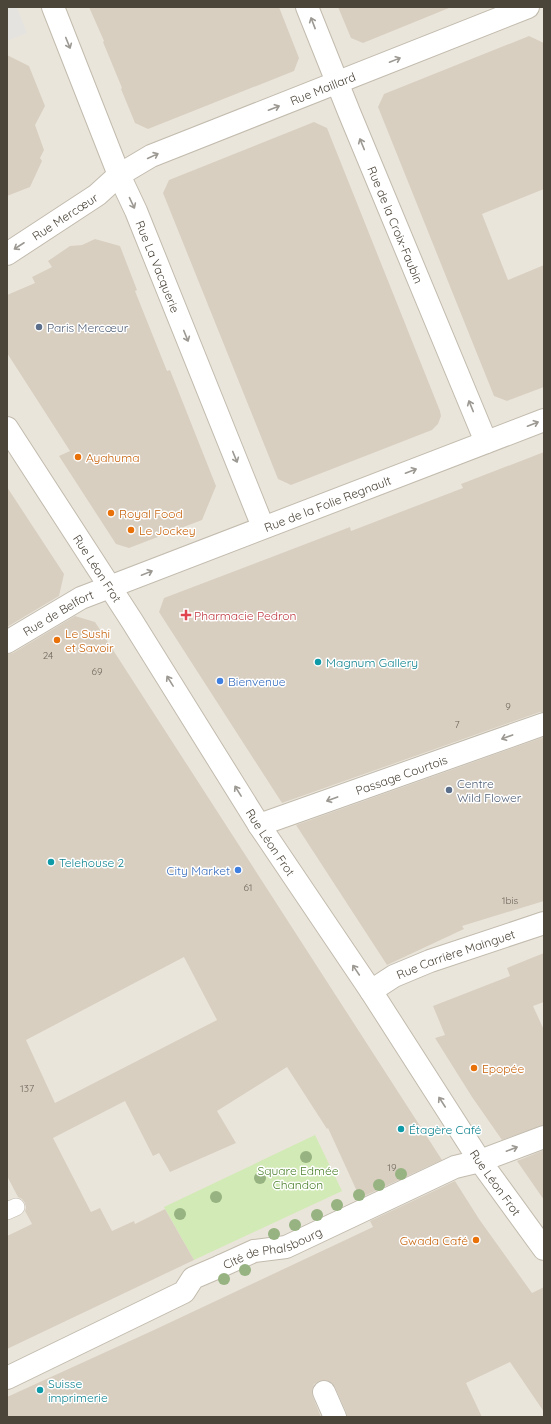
<svg xmlns="http://www.w3.org/2000/svg" width="551" height="1424" font-family="Quicksand,sans-serif">
<rect width="100%" height="100%" fill="#f6f3ec"/>
<rect fill="#eae5da" x="7" y="7" width="537" height="1410"/>
<polygon fill="#d2eab5" points="315,1135 342,1191 194,1260 164,1207"/>
<polygon fill="#e5e3e0" points="7,7 17,7 27,33 7,41"/>
<g fill="#d8cfc1" fill-rule="evenodd">
<polygon points="89,7 279,7 299,58 294,71 148,129 135,123 121,89 122,88 103,42 104,41"/>
<polygon points="338,7 449,7 449,8 363,43 351,38"/>
<polygon points="529,36 544,43 544,189 482,214 508,280 544,265 544,387 507,401 494,396 378,107 384,94"/>
<polygon points="7,55 29,66 45,106 35,125 44,150 40,158 42,161 30,187 7,196"/>
<polygon points="314,122 327,128 440,411 441,416 438,424 432,430 291,485 278,479 163,193 169,180"/>
<polygon points="95,239 120,246 137,290 135,291 167,371 170,370 216,486 202,520 129,548 116,544 59,456 70,451 7,353 7,295 35,283 32,277 52,267 48,261 70,246 82,245"/>
<polygon points="544,452 544,712 540,712 282,803 159,612 164,598 350,527 351,531 463,488 461,484"/>
<polygon points="7,487 64,574 59,596 7,627"/>
<path d="M75 616 95 622 442 1160 360 1198 328 1128 327 1129 287 1067 217 1111 236 1143 170 1172 159 1153 153 1156 125 1101 53 1138 91 1212 100 1208 112 1231 134 1221 135 1224 165 1209 194 1260 7 1349V1236L32 1224 25 1211 26 1208 25 1203 22 1199 18 1197 7 1176V654L13 653ZM184 957 217 1020 55 1103 26 1040Z"/>
<polygon points="544,737 544,901 462,926 464,929 387,965 296,825"/>
<polygon points="544,953 544,1002 533,1006 544,1030 544,1125 502,1140 472,1097 435,1038 445,1035 433,1006 510,976 507,968"/>
<polygon points="544,1150 544,1200 517,1161"/>
<polygon points="455,1181 479,1219 532,1293 544,1287 544,1412 510,1362 466,1383 482,1417 347,1417 346,1412 335,1387 331,1382 325,1380 319,1381 314,1384 312,1391 313,1397 321,1417 7,1417 7,1397 154,1330 373,1227 370,1221"/>
</g>
<g fill="none" stroke-linecap="round" stroke-linejoin="round">
<g stroke="#c2bbae" stroke-width="18">
<polyline id="service" points="7,1211 16,1207"/>
</g>
<g stroke="#c2bbae" stroke-width="24">
<g id="pedestrian">
<path id="s1" d="M221 1266 254 1251 286 1247 455 1167 480 1161"/>
</g>
</g>
<g stroke="#c2bbae" stroke-width="24">
<g id="minor">
<path id="s2" d="M53 7 119 175 136 211 263 527"/>
<path id="s3" d="M307 7 349 112 486 442"/>
<path id="s4" d="M7 254 97 195 119 175 151 156 528 7"/>
<path id="s5" d="M7 428 132 621 259 825 371 991 480 1161 544 1249"/>
<path id="s6" d="M7 642 81 598 544 420"/>
<path id="s7" d="M259 825 544 724"/>
<path id="s8" d="M371 991 394 976 430 961 544 923"/>
<polyline points="480,1161 544,1137"/>
<polyline points="7,1378 184,1292 193,1278 221,1266"/>
<polyline points="324,1392 335,1417"/>
</g>
</g>
<use href="#service" stroke="#fff" stroke-width="17"/>
<use href="#pedestrian" stroke="#fff" stroke-width="22"/>
<use href="#minor" stroke="#fff" stroke-width="22"/>
</g>
<g fill="#97b381">
<circle cx="306" cy="1157" r="6"/>
<circle cx="401" cy="1174" r="6"/>
<circle cx="260" cy="1178" r="6"/>
<circle cx="379" cy="1185" r="6"/>
<circle cx="359" cy="1195" r="6"/>
<circle cx="216" cy="1197" r="6"/>
<circle cx="337" cy="1205" r="6"/>
<circle cx="180" cy="1214" r="6"/>
<circle cx="317" cy="1215" r="6"/>
<circle cx="295" cy="1225" r="6"/>
<circle cx="274" cy="1234" r="6"/>
<circle cx="245" cy="1270" r="6"/>
<circle cx="224" cy="1279" r="6"/>
</g>
<defs><path id="oneway-shaft" d="M-6 0H5M1.5-3L5.5 0L1.5 3" fill="none" stroke-width="1.6" stroke-linecap="round" stroke-linejoin="round"/></defs>
<g stroke="#9c9892">
<use href="#oneway-shaft" transform="translate(313 23) rotate(-111)"/>
<use href="#oneway-shaft" transform="translate(68 43) rotate(68)"/>
<use href="#oneway-shaft" transform="translate(395 60) rotate(-22)"/>
<use href="#oneway-shaft" transform="translate(274 108) rotate(-21)"/>
<use href="#oneway-shaft" transform="translate(362 144) rotate(-112)"/>
<use href="#oneway-shaft" transform="translate(153 156) rotate(-25)"/>
<use href="#oneway-shaft" transform="translate(132 203) rotate(65)"/>
<use href="#oneway-shaft" transform="translate(19 246) rotate(147)"/>
<use href="#oneway-shaft" transform="translate(186 336) rotate(68)"/>
<use href="#oneway-shaft" transform="translate(471 406) rotate(-112)"/>
<use href="#oneway-shaft" transform="translate(533 424) rotate(-21)"/>
<use href="#oneway-shaft" transform="translate(235 457) rotate(68)"/>
<use href="#oneway-shaft" transform="translate(411 471) rotate(-21)"/>
<use href="#oneway-shaft" transform="translate(147 573) rotate(-22)"/>
<use href="#oneway-shaft" transform="translate(170 681) rotate(-122)"/>
<use href="#oneway-shaft" transform="translate(507 737) rotate(160)"/>
<use href="#oneway-shaft" transform="translate(238 791) rotate(-122)"/>
<use href="#oneway-shaft" transform="translate(332 799) rotate(160)"/>
<use href="#oneway-shaft" transform="translate(356 970) rotate(-124)"/>
<use href="#oneway-shaft" transform="translate(442 1102) rotate(-123)"/>
<use href="#oneway-shaft" transform="translate(512 1149) rotate(-21)"/>
</g>
<g fill="#5c6f8a" stroke="#fff" stroke-width="1.5">
<circle cx="39" cy="327" r="4"/>
<circle cx="449" cy="790" r="4"/>
</g>
<g fill="#e8710a" stroke="#fff" stroke-width="1.5">
<circle cx="78" cy="457" r="4"/>
<circle cx="111" cy="513" r="4"/>
<circle cx="131" cy="530" r="4"/>
<circle cx="57" cy="640" r="4"/>
<circle cx="474" cy="1068" r="4"/>
<circle cx="476" cy="1240" r="4"/>
</g>
<path fill="#e0444e" stroke="#fff" stroke-width="1.5" d="M184 609h4v4h4v4h-4v4h-4v-4h-4v-4h4z"/>
<g fill="#0f9aa8" stroke="#fff" stroke-width="1.5">
<circle cx="318" cy="662" r="4"/>
<circle cx="51" cy="862" r="4"/>
<circle cx="401" cy="1129" r="4"/>
<circle cx="40" cy="1390" r="4"/>
</g>
<g fill="#3f7fe0" stroke="#fff" stroke-width="1.5">
<circle cx="220" cy="681" r="4"/>
<circle cx="238" cy="870" r="4"/>
</g>
<g text-anchor="middle" dominant-baseline="central" stroke-width="3" stroke-linejoin="round" paint-order="stroke">
<g font-size="10" fill="#6e675b">
<text x="48" y="655">24</text>
<text x="97" y="671">69</text>
<text x="508" y="706">9</text>
<text x="457" y="724">7</text>
<text x="248" y="887">61</text>
<text x="510" y="900">1bis</text>
<text x="27" y="1088">137</text>
<text x="392" y="1167">19</text>
</g>
<g font-size="12" fill="#4b4439" stroke="#fff">
<text stroke="none"><textPath href="#s4" startOffset="359">Rue Maillard</textPath></text>
<text stroke="none"><textPath href="#s4" startOffset="69">Rue Mercœur</textPath></text>
<text stroke="none"><textPath href="#s3" startOffset="235">Rue de la Croix-Faubin</textPath></text>
<text stroke="none"><textPath href="#s2" startOffset="280">Rue La Vacquerie</textPath></text>
<text stroke="none"><textPath href="#s6" startOffset="350">Rue de la Folie Regnault</textPath></text>
<text stroke="none"><textPath href="#s5" startOffset="167">Rue Léon Frot</textPath></text>
<text stroke="none"><textPath href="#s6" startOffset="59">Rue de Belfort</textPath></text>
<text stroke="none"><textPath href="#s7" startOffset="151">Passage Courtois</textPath></text>
<text stroke="none"><textPath href="#s5" startOffset="491">Rue Léon Frot</textPath></text>
<text stroke="none"><textPath href="#s8" startOffset="93">Rue Carrière Mainguet</textPath></text>
<text stroke="none"><textPath href="#s5" startOffset="899">Rue Léon Frot</textPath></text>
<text stroke="none"><textPath href="#s1" startOffset="55">Cité de Phalsbourg</textPath></text>
</g>
<g font-size="12" fill="#4e5e75" stroke="#fff" text-anchor="start">
<text x="47" y="327">Paris Mercœur</text>
<text x="457" y="783">Centre<tspan x="457" dy="14">Wild Flower</tspan></text>
</g>
<g font-size="12" fill="#c56008" stroke="#fff" text-anchor="start">
<text x="86" y="457">Ayahuma</text>
<text x="119" y="513">Royal Food</text>
<text x="139" y="530">Le Jockey</text>
<text x="65" y="633">Le Sushi<tspan x="65" dy="14">et Savoir</tspan></text>
<text x="482" y="1068">Epopée</text>
<text x="468" y="1240" text-anchor="end">Gwada Café</text>
</g>
<g font-size="12" fill="#be3a42" stroke="#fff" text-anchor="start">
<text x="194" y="615">Pharmacie Pedron</text>
</g>
<g font-size="12" fill="#0d838f" stroke="#fff" text-anchor="start">
<text x="326" y="662">Magnum Gallery</text>
<text x="59" y="862">Telehouse 2</text>
<text x="409" y="1129">Étagère Café</text>
<text x="48" y="1383">Suisse<tspan x="48" dy="14">imprimerie</tspan></text>
</g>
<g font-size="12" fill="#366cbe" stroke="#fff" text-anchor="start">
<text x="228" y="681">Bienvenue</text>
<text x="230" y="870" text-anchor="end">City Market</text>
</g>
<g font-size="12" fill="#4a7f2a" stroke="#fff">
<text x="298" y="1170">Square Edmée<tspan x="298" dy="14">Chandon</tspan></text>
</g>
</g>
<rect width="551" height="1424" fill="none" stroke="#4b4439" stroke-width="16"/>
</svg>
